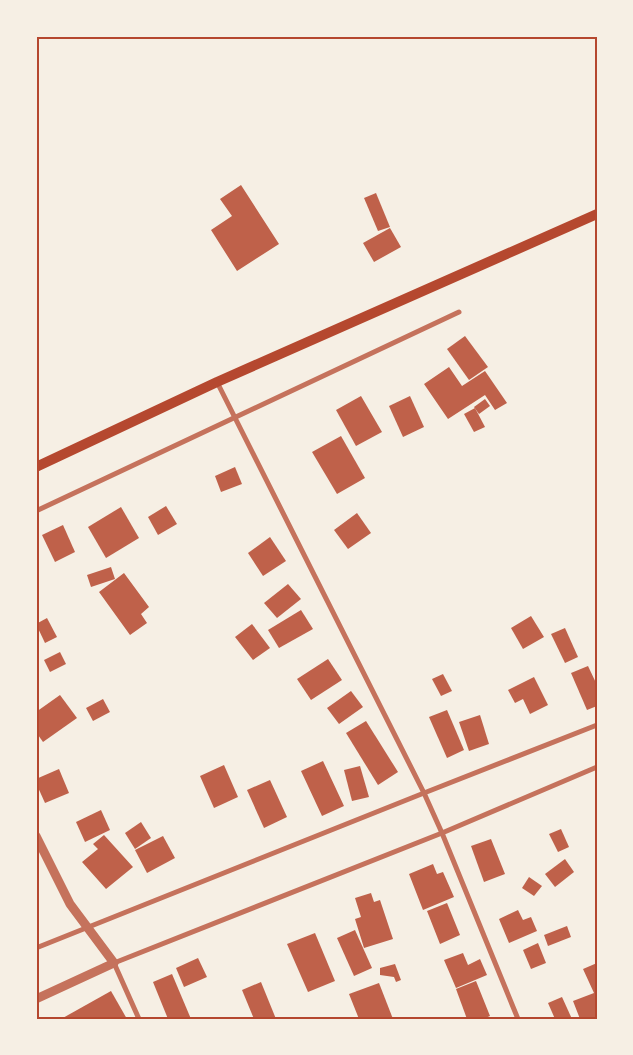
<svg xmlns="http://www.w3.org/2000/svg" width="633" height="1055" font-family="Poppins,sans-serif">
<rect width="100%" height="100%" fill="#f6efe4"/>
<g fill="#bf614a">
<polygon points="241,185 279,244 237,271 211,230 232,216 220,199"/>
<polygon points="376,193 390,227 378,231 364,198"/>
<polygon points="390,228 401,247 374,262 363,243"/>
<polygon points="465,336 488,367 469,380 447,349"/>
<polygon points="449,367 462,386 485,371 507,403 495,410 485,395 448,419 424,384"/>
<polygon points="361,396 382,432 356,446 336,410"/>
<polygon points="410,396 424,427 403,437 389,406"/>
<polygon points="485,399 490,406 479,414 474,407"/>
<polygon points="475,408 485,427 474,432 464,414"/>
<polygon points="341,436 365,478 337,494 312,452"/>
<polygon points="235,467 242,484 221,492 215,476"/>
<polygon points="166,506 177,524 158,535 148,517"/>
<polygon points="121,507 139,538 106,558 88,527"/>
<polygon points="357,513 371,533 348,549 334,530"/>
<polygon points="63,525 75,552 55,562 42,535"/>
<polygon points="270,537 286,561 263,576 248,553"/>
<polygon points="111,567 115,579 91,587 87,575"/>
<polygon points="124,573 149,607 141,614 147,623 130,635 99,592"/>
<polygon points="288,584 301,599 277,618 264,603"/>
<polygon points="301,610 313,629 279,648 268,630"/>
<polygon points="531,616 544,637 523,649 511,628"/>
<polygon points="47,618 57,637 45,643 36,624"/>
<polygon points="252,624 270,648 253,660 235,637"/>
<polygon points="565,628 578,657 565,663 551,634"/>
<polygon points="60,652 66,664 50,672 44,660"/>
<polygon points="328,659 342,680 311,700 297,679"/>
<polygon points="588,666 597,685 597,706 587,710 571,673"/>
<polygon points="443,674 452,691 441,696 432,679"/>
<polygon points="534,677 548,705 530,714 523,699 515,703 508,690"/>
<polygon points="351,691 363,707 339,724 327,708"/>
<polygon points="60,695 77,718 43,742 36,732 36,712"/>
<polygon points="103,699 110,712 93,721 86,708"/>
<polygon points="447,710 464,750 447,758 429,717"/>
<polygon points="480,715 489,744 469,751 459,722"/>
<polygon points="366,721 398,772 378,785 346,733"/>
<polygon points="323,761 344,806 322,816 301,771"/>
<polygon points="224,765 238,797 214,808 200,776"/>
<polygon points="360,766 369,797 352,801 344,770"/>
<polygon points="59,769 69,793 45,803 36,783 36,779"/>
<polygon points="270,780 287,817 264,828 247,790"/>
<polygon points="101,810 110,830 85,842 76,822"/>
<polygon points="141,822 151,838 135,849 125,833"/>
<polygon points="561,829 569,847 558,852 549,834"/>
<polygon points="104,835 133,867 106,889 82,862 98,849 93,844"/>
<polygon points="163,836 175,858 147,873 135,850"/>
<polygon points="491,839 505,874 484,882 471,846"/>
<polygon points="565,859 574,872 555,887 545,874"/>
<polygon points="433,864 437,874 443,872 454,897 423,910 409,874"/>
<polygon points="529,877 542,886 534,896 522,888"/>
<polygon points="371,893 374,902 380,900 393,939 364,948 355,919 361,917 355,898"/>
<polygon points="447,903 460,935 440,944 427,911"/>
<polygon points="518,910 523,920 531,917 537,931 509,943 499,919"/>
<polygon points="567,926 571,937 548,946 544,935"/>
<polygon points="355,930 372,968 354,976 337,938"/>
<polygon points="315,933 335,981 308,992 287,944"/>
<polygon points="538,943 546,963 531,969 523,950"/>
<polygon points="463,953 468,965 480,959 487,975 456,988 444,960"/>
<polygon points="198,958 207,977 184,987 176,968"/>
<polygon points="597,963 597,1017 593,1019 580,1019 573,1001 594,993 583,969"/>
<polygon points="395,964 401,980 396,982 394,977 380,975 380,968"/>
<polygon points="172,974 191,1019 168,1019 153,982"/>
<polygon points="476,981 490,1016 483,1019 467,1019 456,989"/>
<polygon points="261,982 276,1019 254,1019 242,990"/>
<polygon points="379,983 393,1019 359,1019 349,994"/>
<polygon points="111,991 127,1019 61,1019"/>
<polygon points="562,997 572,1019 555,1019 548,1003"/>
</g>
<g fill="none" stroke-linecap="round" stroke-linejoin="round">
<g stroke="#c5725c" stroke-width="5">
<polyline points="217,382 424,793 442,833 518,1019"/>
<polyline points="36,511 459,312"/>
<polyline points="36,948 424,793 597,725"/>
<polyline points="139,1019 114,963 442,833 597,767"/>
</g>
<polyline stroke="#c5725c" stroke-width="9" points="36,836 70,904 114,963 36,999"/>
<polyline stroke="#b5482f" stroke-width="10" points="36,467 217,382 597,214"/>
</g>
<rect width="633" height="1055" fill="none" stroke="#f6efe4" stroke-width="75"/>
<rect x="38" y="38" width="558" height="980" fill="none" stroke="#b5482f" stroke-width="2"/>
</svg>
